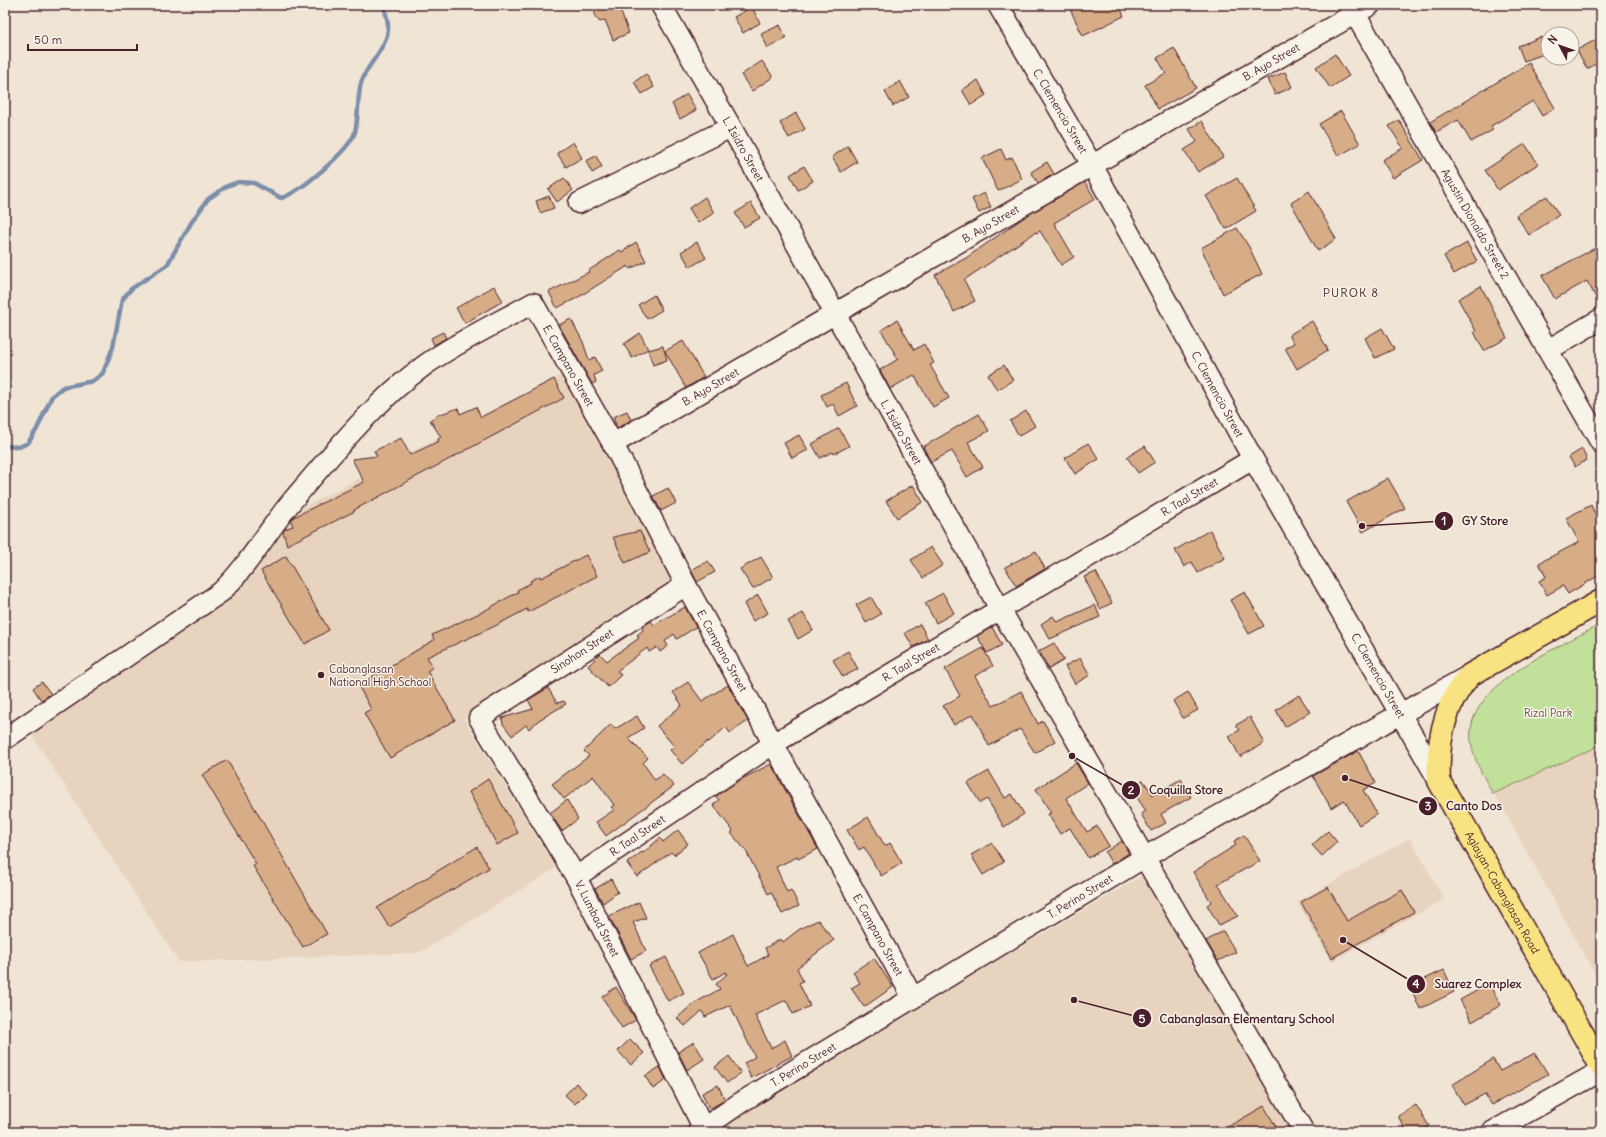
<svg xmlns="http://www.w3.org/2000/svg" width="1606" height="1137" font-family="Delius,sans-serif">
<rect width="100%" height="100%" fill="#f0e5d5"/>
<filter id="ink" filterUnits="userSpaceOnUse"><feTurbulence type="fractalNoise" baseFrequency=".025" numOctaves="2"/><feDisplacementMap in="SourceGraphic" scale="8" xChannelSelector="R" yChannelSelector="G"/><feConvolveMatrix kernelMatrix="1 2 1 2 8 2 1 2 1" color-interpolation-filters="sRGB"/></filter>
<g filter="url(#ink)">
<g fill="#e8d4be">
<polygon points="566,372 677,582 464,719 556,868 419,953 179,962 29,731 173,631 288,515"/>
<polygon points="1601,624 1601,985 1475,759 1470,739 1474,719 1485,697 1502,681"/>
<polygon points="1410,838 1444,899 1331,962 1297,902"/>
<polygon points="1145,874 1293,1132 719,1132 715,1127"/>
</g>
<path fill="#c1e19a" stroke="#868062" d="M1601 624V745L1493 794C1484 777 1473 760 1471 740 1464 685 1562 646 1601 624Z"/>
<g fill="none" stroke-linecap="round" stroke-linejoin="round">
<path stroke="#7c8eaa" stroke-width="4.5" d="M5 446 19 447 28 443 37 429 52 396 63 387 93 381 103 373 113 347 122 300 131 289 167 265 191 223 208 199 227 186 238 182 254 183 281 198C299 193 350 150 355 132 359 116 357 99 361 83 367 63 389 47 388 26 388 19 385 12 384 5"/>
</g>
<g fill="#d6ad87" stroke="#4a1f2b">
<polygon points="600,5 615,5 617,11 620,10 629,33 613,40 605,20 600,22 595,17 595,7"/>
<polygon points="1068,5 1119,5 1124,16 1083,36"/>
<polygon points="752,7 760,23 743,33 734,17"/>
<polygon points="780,25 786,38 768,48 761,34"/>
<polygon points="1541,37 1547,53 1524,61 1518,46"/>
<polygon points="1601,37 1601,61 1587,69 1577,50"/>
<polygon points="1174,48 1196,88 1158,109 1145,85 1166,73 1157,58"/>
<polygon points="1335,54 1349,76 1330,88 1316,67"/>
<polygon points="762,61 773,77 752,91 741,75"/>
<polygon points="1529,63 1555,108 1542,116 1533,101 1491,126 1493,130 1471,142 1458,120 1436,132 1430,122"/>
<polygon points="1285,72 1292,87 1275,95 1268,79"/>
<polygon points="646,74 654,87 642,94 634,82"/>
<polygon points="978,80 986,95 971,105 962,90"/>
<polygon points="900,81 909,97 893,106 885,92"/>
<polygon points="687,94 696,110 680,119 672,104"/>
<polygon points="1341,111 1360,144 1338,156 1319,124"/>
<polygon points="796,113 805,129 789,138 780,123"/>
<polygon points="1399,120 1423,160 1393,178 1382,160 1403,148 1389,126"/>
<polygon points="1202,121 1223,157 1198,172 1184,150 1197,142 1189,129"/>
<polygon points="573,142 582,158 566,167 557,153"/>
<polygon points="1525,144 1538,164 1498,190 1485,170"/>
<polygon points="848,146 857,162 841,172 832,157"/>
<polygon points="1001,149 1006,160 1012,157 1022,179 998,191 982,158"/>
<polygon points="596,156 602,167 592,173 586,161"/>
<polygon points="1047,162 1054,174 1038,183 1031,172"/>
<polygon points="804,166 813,181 798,190 790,175"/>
<polygon points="564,178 573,190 557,202 548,189"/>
<polygon points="1237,178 1256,211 1226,229 1206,196"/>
<polygon points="1085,182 1095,199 1054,223 1074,257 1061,265 1040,231 1037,233 1036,232 964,280 975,301 954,312 935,275 966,258 1026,216"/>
<polygon points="1309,191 1336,239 1318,251 1291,203"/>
<polygon points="984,193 991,207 979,213 972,199"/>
<polygon points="549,196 554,208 540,213 536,201"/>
<polygon points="1547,196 1559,215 1529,235 1516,215"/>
<polygon points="705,197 714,213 698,223 689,208"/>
<polygon points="751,203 760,218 744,227 735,213"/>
<polygon points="1237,228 1249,247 1262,274 1223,294 1201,248"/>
<polygon points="636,242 646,261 630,269 628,266 577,298 557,308 549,292 589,272 588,271 620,250 622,252"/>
<polygon points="697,242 706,258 690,267 681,252"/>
<polygon points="1467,243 1477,261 1454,274 1444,256"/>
<polygon points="1601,245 1601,307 1587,281 1555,299 1542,276"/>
<polygon points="494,286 503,301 465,323 456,308"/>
<polygon points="1481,286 1507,338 1484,351 1474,332 1476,331 1458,299"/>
<polygon points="654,295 662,310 647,319 638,305"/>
<polygon points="571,319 583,342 589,360 595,357 602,371 594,375 596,382 592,384 559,325"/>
<polygon points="897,320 914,350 924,344 934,363 930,365 949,398 933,407 914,375 890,389 880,370 898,359 881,330"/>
<polygon points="1312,321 1328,350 1297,369 1285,348 1294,343 1289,335"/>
<polygon points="1382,328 1394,349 1375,358 1365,338"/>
<polygon points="443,332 446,338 434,345 431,338"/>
<polygon points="640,333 648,349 632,358 624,344"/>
<polygon points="683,341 704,377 686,388 665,351"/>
<polygon points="663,346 667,360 653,365 648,350"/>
<polygon points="1004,365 1013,380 997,390 988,375"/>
<polygon points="554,379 564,398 354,510 355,511 287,545 283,532 285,529 293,526 291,521 294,517 364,482 352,459 377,456 374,451 401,438 410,455 439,441 438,439 441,437 430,420 438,415 458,408 460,414 476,407 481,417"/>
<polygon points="846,383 857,406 839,416 833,404 827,407 821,395"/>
<polygon points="627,411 631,420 617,428 613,417"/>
<polygon points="1026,411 1035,426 1019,436 1010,421"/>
<polygon points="979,414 989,431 968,442 983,467 967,477 952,451 931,462 923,447"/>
<polygon points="839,428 849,446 834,454 833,452 820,458 812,444"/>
<polygon points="799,435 808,450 792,458 784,443"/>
<polygon points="1088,443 1099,459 1075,474 1065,458"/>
<polygon points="1145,446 1155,462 1138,473 1127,457"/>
<polygon points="1582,449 1587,460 1575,467 1569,457"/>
<polygon points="1388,478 1405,508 1363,532 1346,502"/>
<polygon points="913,485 923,502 897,518 886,501"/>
<polygon points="668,488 676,503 661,511 653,496"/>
<polygon points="1591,505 1596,516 1601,513 1601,574 1568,594 1563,586 1547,595 1539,581 1546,577 1539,563 1579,542 1566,518"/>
<polygon points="1210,530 1225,558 1198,573 1192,562 1184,567 1175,550"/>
<polygon points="640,531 650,552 625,563 613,537"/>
<polygon points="931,547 943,565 923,578 911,560"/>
<polygon points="1036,551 1045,569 1016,586 1005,567"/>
<polygon points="586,555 597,576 528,612 527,609 493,627 427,657 433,667 427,671 455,720 390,758 364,713 371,709 358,685 434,640 432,635 484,611 518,592 517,590 531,583 530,581 540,576 541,578"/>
<polygon points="286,556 329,630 305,644 261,571"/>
<polygon points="761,557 773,577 753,589 740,569"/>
<polygon points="708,561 715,572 697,582 691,570"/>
<polygon points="1096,572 1112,603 1100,609 1084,577"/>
<polygon points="1245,592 1264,626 1249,634 1230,600"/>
<polygon points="943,593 954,613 936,623 925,603"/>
<polygon points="758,595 768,613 753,621 744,604"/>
<polygon points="871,597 881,614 866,623 856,605"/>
<polygon points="1095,605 1100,617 1050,639 1041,624 1053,616 1057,622"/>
<polygon points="685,607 696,627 677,639 674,634 665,641 668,646 660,652 657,647 649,652 647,648 617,671 621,675 608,687 588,666 600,654 607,661 639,638 637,635 643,630 642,627 651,621 654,625"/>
<polygon points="803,613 813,630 798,639 788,621"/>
<polygon points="920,624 928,639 913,647 905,633"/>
<polygon points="992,627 1002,645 987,653 977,636"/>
<polygon points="1054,643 1064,660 1049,669 1039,651"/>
<polygon points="983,648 993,666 975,676 993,706 1021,691 1038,724 1043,721 1055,741 1035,753 1020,729 989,746 973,714 954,725 943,706 960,696 945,669"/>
<polygon points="848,651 858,669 843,677 833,660"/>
<polygon points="1080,658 1090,675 1075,684 1065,666"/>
<polygon points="42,682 51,694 41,700 33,688"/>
<polygon points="688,682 702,701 728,685 748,721 730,733 726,727 709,742 708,741 682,764 670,750 674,746 657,726 682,705 673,692"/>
<polygon points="548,688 557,703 564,701 566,704 539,720 529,729 526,725 512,736 503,724 502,718 533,709 528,700"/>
<polygon points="1188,692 1198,710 1183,718 1173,701"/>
<polygon points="1299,695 1310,712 1285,727 1276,710"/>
<polygon points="637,716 644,728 628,738 648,758 643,763 655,780 663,774 674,786 606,836 596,822 614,810 611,807 614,805 593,776 564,799 552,784 589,756 584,751 611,724 615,729"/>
<polygon points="1250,717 1264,743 1240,757 1229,736 1240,730 1236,725"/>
<polygon points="1358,751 1376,783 1363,790 1377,814 1359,825 1344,800 1331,808 1313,776"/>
<polygon points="227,760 327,934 303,947 253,866 256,864 202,775"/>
<polygon points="1076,763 1088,783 1066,798 1087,832 1097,826 1109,846 1088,858 1070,828 1060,834 1048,814 1051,813 1036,789"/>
<polygon points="771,764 818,849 798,859 797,857 776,867 787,892 791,890 799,906 782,914 771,892 768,894 746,851 731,833 733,831 713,805 719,800 716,796 738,781"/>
<polygon points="989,771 1005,798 1012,794 1024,814 1004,827 987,799 980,803 968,783"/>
<polygon points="488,779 518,833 497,845 469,792"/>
<polygon points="1181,779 1191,797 1161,814 1166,823 1151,831 1141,814 1146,811 1130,787 1143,780 1153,795"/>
<polygon points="567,800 578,819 562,831 550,813"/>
<polygon points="868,817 885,846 890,843 902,863 881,876 864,847 859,850 847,830"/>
<polygon points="678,830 688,844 674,855 671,852 637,877 627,863 642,852 643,853 660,838 663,842"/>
<polygon points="1328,831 1337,842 1322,856 1312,845"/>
<polygon points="1244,835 1260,861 1218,884 1238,916 1219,925 1207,905 1211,902 1193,872 1236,845 1234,841"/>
<polygon points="1122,841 1129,853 1112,864 1105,852"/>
<polygon points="992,843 1004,862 983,875 971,855"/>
<polygon points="477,847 489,868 389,927 377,908"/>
<polygon points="611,879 618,892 603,903 595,889"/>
<polygon points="1328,887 1347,921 1402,890 1414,912 1332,958 1301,902"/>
<polygon points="639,902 646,918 633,922 646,951 631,959 609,916"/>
<polygon points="818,920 834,940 797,968 803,981 799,983 810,1006 793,1014 786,1000 755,1015 771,1048 785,1040 792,1056 751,1078 744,1063 755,1057 730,1005 705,1017 702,1011 685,1026 677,1018 693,1004 720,989 716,984 727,974 726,972 713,979 698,953 733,934 748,966 768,955 765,948 781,939 783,942 801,928"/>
<polygon points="1223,931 1236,952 1218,961 1206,941"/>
<polygon points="666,957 684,993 668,1001 649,966"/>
<polygon points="874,958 893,987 864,1007 851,988 860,983 853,972"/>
<polygon points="1444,970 1454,992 1420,1009 1410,986"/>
<polygon points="1489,984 1501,1005 1472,1022 1460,1000"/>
<polygon points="616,987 636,1020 622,1028 602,997"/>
<polygon points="630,1039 644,1053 631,1065 618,1051"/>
<polygon points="694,1042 704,1059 687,1070 678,1052"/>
<polygon points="1535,1053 1548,1074 1492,1105 1485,1094 1464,1105 1452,1085 1493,1059 1500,1071"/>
<polygon points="729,1056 741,1073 727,1083 715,1067"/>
<polygon points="660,1067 666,1080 653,1089 645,1076"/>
<polygon points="576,1083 586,1093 575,1104 565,1095"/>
<polygon points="718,1085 725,1100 709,1109 702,1093"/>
<polygon points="1416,1105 1429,1126 1418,1132 1407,1132 1398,1116"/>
<polygon points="1264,1106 1276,1127 1267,1132 1219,1132"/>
</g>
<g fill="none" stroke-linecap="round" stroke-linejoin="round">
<g stroke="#4a1f2b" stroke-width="23">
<g id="minor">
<path id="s1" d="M661 5 731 127 1000 609 1304 1132"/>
<path id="s2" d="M998 5 1092 165 1253 459 1439 781"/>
<path id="s3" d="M1350 5 1601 443"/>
<polyline points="579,203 731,127"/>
<polyline points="1548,350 1601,319"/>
<path id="s4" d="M613 444 836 313 1370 5"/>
<path id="s5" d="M686 585 479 718 576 877 703 1127"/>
<path id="s6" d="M5 739 221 592C249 565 267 531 292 501 333 453 374 402 425 365 459 341 497 323 533 303L613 444 686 585 913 998"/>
<path id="s7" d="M576 877 773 744 1253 459"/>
<path id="s8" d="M698 1132 740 1103 1145 857 1470 675"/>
<polyline points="1492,1132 1601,1071"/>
</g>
</g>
<g stroke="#4a1f2b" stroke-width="25">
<g id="major">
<path id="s9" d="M1601 601 1470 675C1444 704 1437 743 1439 781L1601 1066"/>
</g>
</g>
<use href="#minor" stroke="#f7f3e8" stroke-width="20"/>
<use href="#major" stroke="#f8e281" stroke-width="22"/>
</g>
</g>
<circle fill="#4a1f2b" stroke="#f7f3e8" stroke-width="1.5" cx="321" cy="675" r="4"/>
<g text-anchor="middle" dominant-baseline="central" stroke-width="3" stroke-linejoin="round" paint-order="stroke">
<g font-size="11" fill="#4a1f2b" stroke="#f7f3e8">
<text stroke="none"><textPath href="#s4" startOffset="761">B. Ayo Street</textPath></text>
<text stroke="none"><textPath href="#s2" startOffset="123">C. Clemencio Street</textPath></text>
<text stroke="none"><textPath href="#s1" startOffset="166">L. Isidro Street</textPath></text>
<text stroke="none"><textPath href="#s4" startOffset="437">B. Ayo Street</textPath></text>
<text stroke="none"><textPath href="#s3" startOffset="252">Agustin Dionaldo Street 2</textPath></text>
<text stroke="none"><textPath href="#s6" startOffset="764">E. Campano Street</textPath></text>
<text stroke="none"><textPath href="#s4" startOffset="113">B. Ayo Street</textPath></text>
<text stroke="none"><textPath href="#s2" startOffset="447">C. Clemencio Street</textPath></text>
<text stroke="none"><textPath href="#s1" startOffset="490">L. Isidro Street</textPath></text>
<text stroke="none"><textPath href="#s7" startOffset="722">R. Taal Street</textPath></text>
<text transform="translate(582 651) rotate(-33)">Sinohon Street</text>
<text stroke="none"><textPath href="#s6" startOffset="1088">E. Campano Street</textPath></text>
<text stroke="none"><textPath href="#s7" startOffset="398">R. Taal Street</textPath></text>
<text stroke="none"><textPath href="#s2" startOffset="771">C. Clemencio Street</textPath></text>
<text stroke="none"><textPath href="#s7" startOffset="74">R. Taal Street</textPath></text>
<text stroke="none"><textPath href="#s9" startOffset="392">Aglayan-Cabanglasan Road</textPath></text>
<text stroke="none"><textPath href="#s8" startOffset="449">T. Perino Street</textPath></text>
<text stroke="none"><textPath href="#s5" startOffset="479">V. Lumbad Street</textPath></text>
<text stroke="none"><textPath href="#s6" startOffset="1412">E. Campano Street</textPath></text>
<text stroke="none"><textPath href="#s8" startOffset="125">T. Perino Street</textPath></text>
</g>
<g font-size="11" fill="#4a1f2b" stroke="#f7f3e8" text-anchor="start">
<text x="329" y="669">Cabanglasan<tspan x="329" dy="13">National High School</tspan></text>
</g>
<g font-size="11" fill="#685047" stroke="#f7f3e8">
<text x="1548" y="713">Rizal Park</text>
</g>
<g font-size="12" letter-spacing="1" fill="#4a1f2b" stroke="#f7f3e8">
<text x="1351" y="292">PUROK 8</text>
</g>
</g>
<path fill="none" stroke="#4a1f2b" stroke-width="1.5" d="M1362 526L1444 521M1072 756L1131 790M1345 778L1428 806M1343 940L1416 984M1074 1000L1142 1018"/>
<g fill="#4a1f2b" stroke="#f7f3e8" stroke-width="1.5">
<circle cx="1362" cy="526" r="4"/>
<circle cx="1072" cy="756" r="4"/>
<circle cx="1345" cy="778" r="4"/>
<circle cx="1343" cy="940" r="4"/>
<circle cx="1074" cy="1000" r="4"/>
<circle cx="1444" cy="521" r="10"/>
<circle cx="1131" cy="790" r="10"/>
<circle cx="1428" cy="806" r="10"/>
<circle cx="1416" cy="984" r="10"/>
<circle cx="1142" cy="1018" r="10"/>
</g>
<g font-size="12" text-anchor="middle" font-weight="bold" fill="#fff">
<text x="1444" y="525">1</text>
<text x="1131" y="794">2</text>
<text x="1428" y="810">3</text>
<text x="1416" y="988">4</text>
<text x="1142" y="1023">5</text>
</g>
<g font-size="12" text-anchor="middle" font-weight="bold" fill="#4a1f2b" stroke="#f7f3e8" stroke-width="3" stroke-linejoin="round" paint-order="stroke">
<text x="1485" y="525">GY Store</text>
<text x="1186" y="794">Coquilla Store</text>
<text x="1474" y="810">Canto Dos</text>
<text x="1478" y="988">Suarez Complex</text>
<text x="1247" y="1023">Cabanglasan Elementary School</text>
</g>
<rect width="1606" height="1137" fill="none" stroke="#f7f3e8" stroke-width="20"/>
<rect x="10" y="10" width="1586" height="1117" fill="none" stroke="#4a1f2b" stroke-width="1.5" filter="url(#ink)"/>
<g transform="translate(1560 46) rotate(311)"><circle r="19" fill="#f7f3e8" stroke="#b29e9c"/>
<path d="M0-3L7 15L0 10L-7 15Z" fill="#4a1f2b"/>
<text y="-6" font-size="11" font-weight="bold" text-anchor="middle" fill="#4a1f2b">N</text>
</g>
<path d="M28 44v6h109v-6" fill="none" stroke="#4a1f2b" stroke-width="2"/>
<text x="34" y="44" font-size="12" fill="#4a1f2b" stroke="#f7f3e8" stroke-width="3" paint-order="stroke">50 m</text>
</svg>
